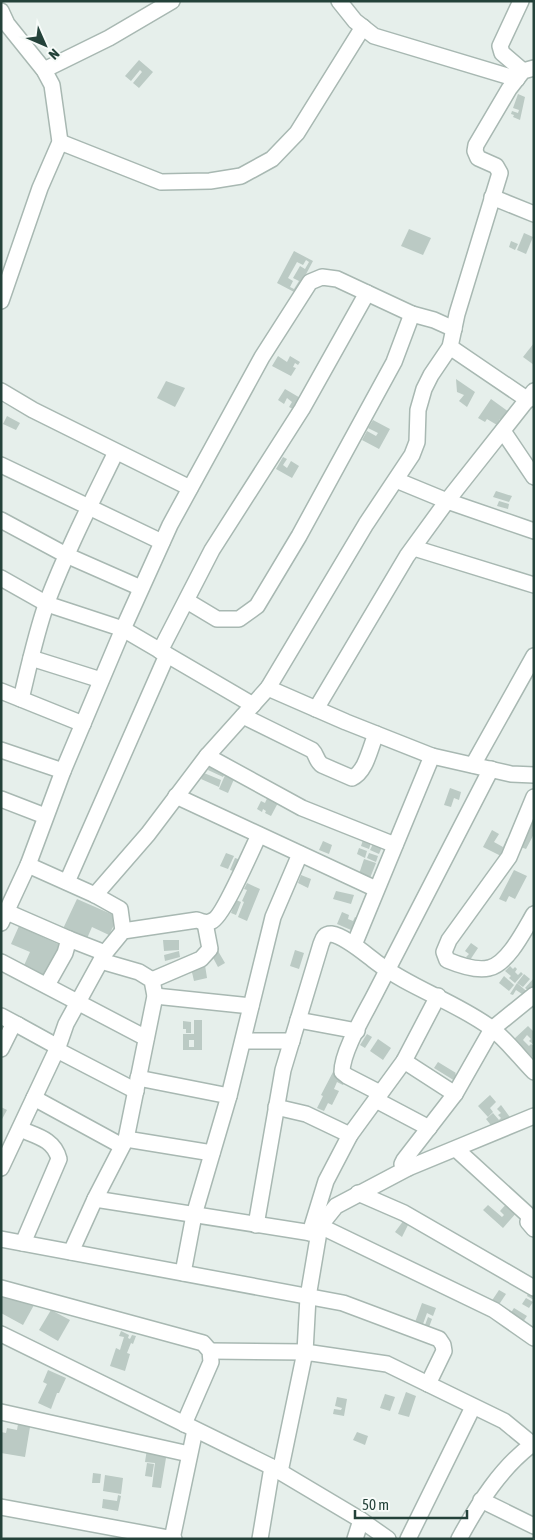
<svg xmlns="http://www.w3.org/2000/svg" width="535" height="1540" font-family="'Asap Condensed',sans-serif">
<rect width="100%" height="100%" fill="#e6efeb"/>
<g fill="#bbcac4" fill-rule="evenodd">
<polygon points="139,60 153,72 139,88 133,83 142,72 140,70 131,81 125,76"/>
<polygon points="518,94 525,97 520,120 513,117 514,115 511,114 512,111 518,113 519,110 513,108"/>
<polygon points="409,229 431,238 423,255 401,246"/>
<polygon points="524,233 533,237 526,254 517,250"/>
<polygon points="511,241 518,244 515,250 509,247"/>
<path d="M294 251 313 261 296 293 277 283ZM306 260 309 262 305 269 300 266 293 278 299 281 294 289 290 287 293 281 288 278 297 262 303 265Z"/>
<polygon points="534,343 534,365 523,357"/>
<polygon points="278,356 287,362 290,356 300,362 298,365 295,363 293,367 296,368 291,376 272,366"/>
<polygon points="456,379 475,392 467,407 459,401 464,395 457,392"/>
<polygon points="166,381 185,388 175,407 157,398"/>
<polygon points="285,389 302,399 295,410 289,407 292,402 287,398 284,404 278,400"/>
<polygon points="491,399 513,415 508,424 500,419 497,425 487,419 485,422 478,418"/>
<polygon points="7,416 20,423 16,430 3,424"/>
<polygon points="373,420 390,429 379,449 362,440 367,431 376,436 378,433 368,428"/>
<polygon points="283,457 287,459 283,465 287,468 291,461 299,466 292,478 276,469"/>
<polygon points="496,491 512,496 509,502 493,497"/>
<polygon points="499,501 509,504 508,509 497,506"/>
<polygon points="211,764 226,772 223,777 208,770"/>
<polygon points="204,773 221,780 219,787 201,779"/>
<polygon points="226,773 235,777 228,793 219,789"/>
<polygon points="450,788 461,792 459,800 454,798 451,807 444,805"/>
<polygon points="268,796 279,801 271,816 265,813 266,811 263,809 262,812 257,809 261,801 265,803"/>
<polygon points="534,816 534,834 526,849 518,846"/>
<polygon points="492,830 499,834 494,842 503,847 507,838 512,840 503,857 483,847"/>
<polygon points="363,840 371,843 369,849 361,846"/>
<polygon points="323,841 332,845 329,854 319,850"/>
<polygon points="373,844 382,847 379,854 370,850"/>
<polygon points="359,848 367,851 365,858 357,854"/>
<polygon points="226,853 234,856 228,869 220,866"/>
<polygon points="369,853 378,856 376,862 367,858"/>
<polygon points="235,858 241,860 237,872 230,870"/>
<polygon points="364,859 376,863 370,878 359,874"/>
<polygon points="514,870 527,876 515,899 509,896 506,902 499,899"/>
<polygon points="301,875 311,879 308,888 298,883"/>
<polygon points="247,883 260,889 247,921 238,917 244,902 242,901 247,890 244,889"/>
<polygon points="336,891 354,895 351,904 333,899"/>
<polygon points="77,899 118,917 109,935 92,927 85,943 61,933"/>
<polygon points="236,900 241,902 236,915 231,913"/>
<polygon points="342,912 349,915 348,919 353,921 355,917 363,920 358,933 337,924"/>
<polygon points="19,926 60,945 43,979 22,970 30,952 11,944"/>
<polygon points="163,940 179,940 179,950 164,951"/>
<polygon points="471,943 478,948 470,960 466,957 469,954 465,951"/>
<polygon points="295,950 304,953 299,969 290,966"/>
<polygon points="179,951 180,957 165,961 164,955"/>
<polygon points="218,951 225,963 218,967 211,954"/>
<polygon points="205,965 207,978 194,981 191,968"/>
<polygon points="510,966 513,969 515,967 517,969 515,972 518,975 521,972 523,974 515,983 509,978 511,976 505,971"/>
<polygon points="524,974 530,979 523,987 517,983"/>
<polygon points="504,976 514,985 509,991 499,983"/>
<polygon points="534,978 534,991 532,993 525,988"/>
<polygon points="517,983 531,995 518,999 522,994 516,990 513,995 510,994"/>
<path d="M194 1020H202V1050H183V1034H194ZM189 1040H194V1047H189Z"/>
<polygon points="183,1021 191,1022 191,1033 186,1033 186,1029 183,1029"/>
<polygon points="528,1026 534,1032 534,1045 529,1041 531,1039 527,1035 523,1040 529,1046 531,1044 534,1046 534,1056 532,1057 514,1039"/>
<polygon points="367,1034 372,1037 365,1048 360,1045"/>
<polygon points="378,1039 391,1048 383,1060 370,1051"/>
<polygon points="438,1062 456,1073 455,1074 458,1076 455,1081 434,1068"/>
<polygon points="333,1072 346,1079 343,1085 337,1082 334,1089 339,1091 332,1105 328,1103 324,1111 317,1108 323,1096 321,1095"/>
<polygon points="490,1095 496,1102 490,1108 493,1112 488,1117 478,1106"/>
<polygon points="501,1105 512,1120 494,1129 486,1119 493,1113 499,1120 501,1118 498,1115 501,1113 497,1109"/>
<polygon points="1,1107 7,1110 1,1121"/>
<polygon points="508,1202 518,1211 503,1228 483,1210 488,1205 502,1217 504,1215 500,1211"/>
<polygon points="404,1220 409,1223 402,1237 395,1232"/>
<polygon points="1,1288 34,1305 23,1325 1,1313"/>
<polygon points="531,1288 534,1290 534,1300 527,1296"/>
<polygon points="499,1290 506,1294 498,1306 491,1302"/>
<polygon points="526,1298 533,1302 529,1308 522,1304"/>
<polygon points="422,1303 436,1308 433,1316 427,1313 423,1324 425,1325 428,1317 432,1319 428,1330 414,1325"/>
<polygon points="514,1308 527,1316 521,1325 508,1317"/>
<polygon points="51,1310 70,1320 58,1341 39,1330"/>
<polygon points="121,1331 129,1335 128,1338 130,1339 132,1335 136,1336 133,1344 131,1343 127,1353 130,1354 125,1371 110,1366 116,1348 120,1350 124,1337 119,1336"/>
<polygon points="48,1370 66,1378 59,1393 57,1393 51,1409 38,1403 47,1384 43,1382"/>
<polygon points="406,1392 416,1396 409,1417 398,1414"/>
<polygon points="385,1394 395,1397 390,1411 380,1408"/>
<polygon points="337,1397 347,1399 344,1416 333,1414 334,1409 341,1410 342,1408 335,1406"/>
<polygon points="18,1424 30,1427 25,1457 1,1453 1,1432 6,1433 7,1428 17,1430"/>
<polygon points="357,1432 368,1436 365,1445 353,1440"/>
<polygon points="147,1449 167,1452 161,1488 152,1487 155,1463 145,1462"/>
<polygon points="147,1463 154,1464 152,1477 145,1476"/>
<polygon points="93,1473 101,1474 100,1483 92,1483"/>
<polygon points="105,1475 123,1478 121,1494 103,1491"/>
<polygon points="118,1495 121,1496 118,1511 102,1508 103,1499 117,1501"/>
</g>
<g fill="none" stroke-linecap="round" stroke-linejoin="round">
<g stroke="#a8b8b2" stroke-width="18">
<g id="minor">
<polyline points="339,1 355,21 374,36 517,79"/>
<polyline points="521,1 500,46 502,53 523,71"/>
<polyline points="1,11 7,24 44,70 52,85 60,142 40,188 1,301"/>
<polyline points="44,70 109,38 172,1"/>
<polyline points="60,142 161,182 210,181 241,176 272,159 297,133 363,27"/>
<polyline points="492,197 534,214"/>
<polyline points="450,347 528,400"/>
<polyline points="1,391 33,410 190,488"/>
<polyline points="503,431 534,477"/>
<polyline points="1,465 162,542"/>
<polyline points="396,480 447,501 534,531"/>
<polyline points="1,520 66,555 141,588"/>
<polyline points="414,548 534,585"/>
<polyline points="1,578 47,604 123,629 253,705"/>
<polyline points="187,601 217,619 239,619 257,606 299,536 394,362 412,314"/>
<polyline points="160,651 212,550 302,409 367,293"/>
<polyline points="31,658 101,680"/>
<polyline points="268,688 346,722 432,756 511,774 534,775"/>
<polyline points="1,691 83,724"/>
<path d="M21 699C29 666 36 633 47 602 67 550 92 501 116 452"/>
<polyline points="316,709 407,556 447,501 534,391"/>
<path d="M243 716 312 750C317 755 316 761 322 765L352 778C366 772 370 748 376 734"/>
<polyline points="1,750 63,771"/>
<polyline points="207,756 302,808 395,845"/>
<polyline points="473,765 534,656"/>
<polyline points="176,796 376,889"/>
<path d="M534 797 509 857 449 940 444 952 447 960C459 965 477 971 489 968 508 964 525 929 534 914"/>
<polyline points="1,799 45,816"/>
<polyline points="28,865 95,895 120,909 123,931"/>
<polyline points="67,882 167,655"/>
<polyline points="95,895 148,834 207,756 268,688 366,524 412,455 417,442 418,410 424,389 431,375 450,347 457,314 500,173 496,166 478,158 475,151 476,145 509,89 523,71 534,68"/>
<polyline points="7,912 69,939"/>
<polyline points="1,923 28,865 63,771 123,629 170,525 262,357 310,282 322,277 337,279 412,314 434,320 454,329"/>
<polyline points="354,945 432,756"/>
<polyline points="1,962 146,1038"/>
<polyline points="152,980 201,959 210,949 205,923"/>
<polyline points="47,985 65,953 69,939 105,953"/>
<polyline points="155,996 251,1006"/>
<polyline points="1,1016 18,1025"/>
<polyline points="298,1020 357,1031"/>
<polyline points="243,1041 292,1041"/>
<polyline points="1,1049 12,1027 18,1025 58,1047"/>
<polyline points="57,1050 136,1091"/>
<polyline points="404,1061 455,1094"/>
<polyline points="138,1078 229,1096"/>
<path d="M380 1093 347 1076 342 1072C342 1051 366 1012 376 992 414 917 453 843 491 769"/>
<polyline points="34,1098 122,1146"/>
<polyline points="376,1100 429,1128"/>
<polyline points="276,1107 306,1114 350,1135"/>
<path d="M20 1129C36 1136 54 1139 59 1159L23 1243"/>
<polyline points="126,1139 212,1153"/>
<polyline points="456,1149 526,1213 529,1217 528,1222 534,1229"/>
<path d="M1 1168 58 1047 66 1024 105 953 123 931 197 920C202 922 207 924 212 921 223 917 252 849 259 835"/>
<polyline points="408,1168 402,1164 404,1160 455,1094 492,1029 534,995"/>
<polyline points="358,1193 404,1213 534,1288"/>
<polyline points="95,1199 318,1234"/>
<path d="M256 1225 283 1070 321 944C323 939 324 934 331 934 345 936 364 953 376 962 410 988 456 1002 491 1028 507 1040 520 1058 534 1072"/>
<polyline points="320,1226 494,1310 534,1338"/>
<polyline points="310,1233 326,1181 350,1135 404,1061 438,996"/>
<polyline points="1,1239 343,1303 439,1339 443,1345 444,1351 428,1384 504,1421 532,1444"/>
<polyline points="71,1252 95,1199 126,1139 155,996 152,980 139,972 101,961"/>
<polyline points="183,1273 194,1215 229,1096 273,917 300,854"/>
<polyline points="1,1288 203,1343 210,1351 211,1362 184,1424"/>
<polyline points="210,1351 305,1352 308,1297 320,1226 336,1206 408,1168 534,1116"/>
<polyline points="1,1412 189,1454"/>
<polyline points="280,1472 305,1352 387,1364 428,1384"/>
<polyline points="481,1500 534,1526"/>
<polyline points="1,1507 174,1539"/>
<polyline points="172,1539 195,1430"/>
<polyline points="260,1539 272,1467"/>
<polyline points="355,1539 361,1520"/>
<polyline points="408,1539 473,1407"/>
<path d="M459 1539C478 1504 501 1467 534 1443"/>
</g>
</g>
<g stroke="#a8b8b2" stroke-width="18">
<polyline id="tertiary" points="1,1334 272,1467 361,1520 388,1539"/>
</g>
<use href="#minor" stroke="#fff" stroke-width="15"/>
<use href="#tertiary" stroke="#fff" stroke-width="15"/>
</g>
<rect width="535" height="1540" fill="none" stroke="#24423a" stroke-width="5"/>
<g transform="translate(45 45) rotate(135)" stroke="#f7fbf9" stroke-width="4" paint-order="stroke">
<path d="M0-4L9 19L0 12L-9 19Z" fill="#24423a"/>
<text y="-8" font-size="14" font-weight="bold" text-anchor="middle" fill="#24423a">N</text>
</g>
<path d="M355 1510v8h112v-8" fill="none" stroke="#24423a" stroke-width="2.5"/>
<text x="362" y="1510" font-size="15" fill="#24423a" stroke="#f7fbf9" stroke-width="4" paint-order="stroke">50 m</text>
</svg>
